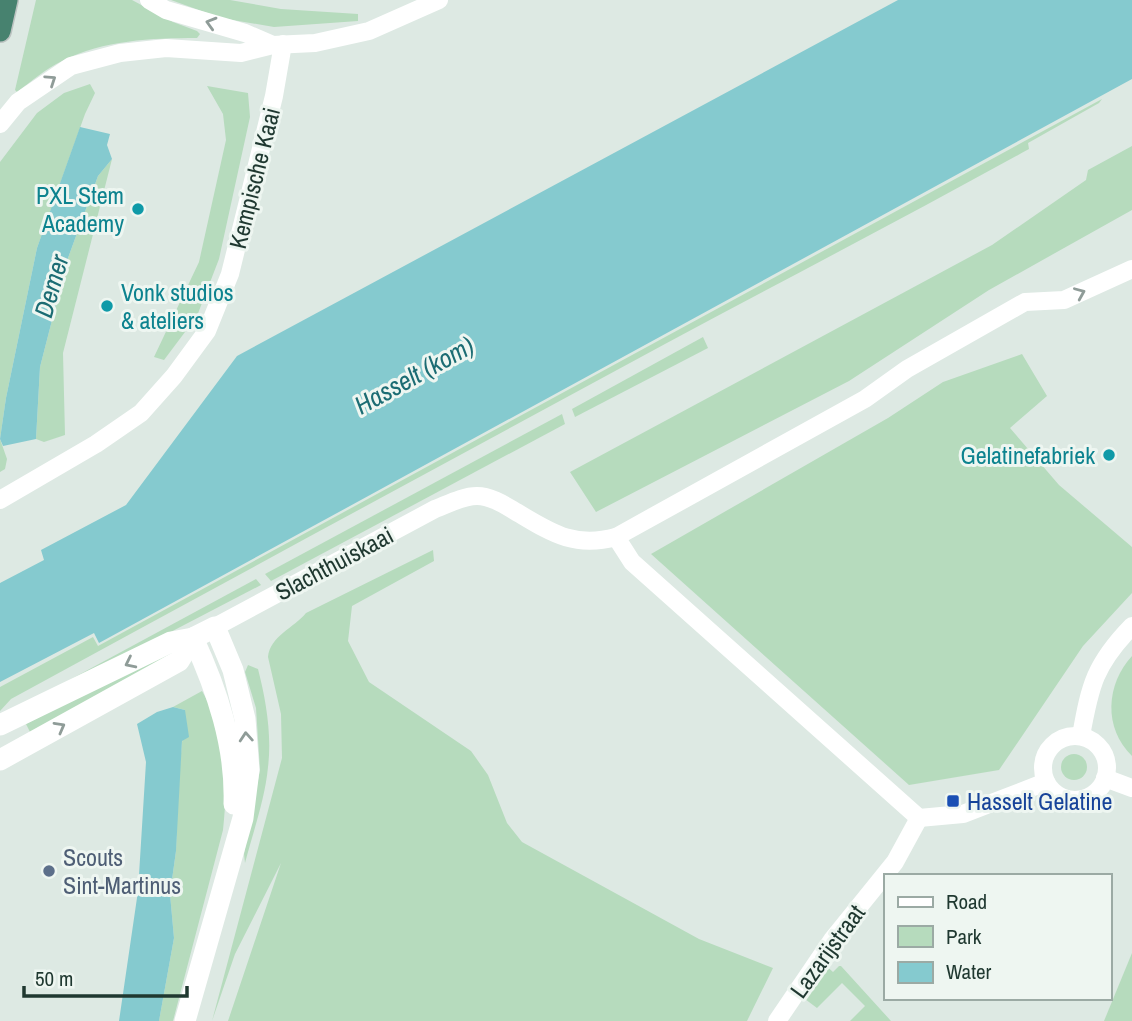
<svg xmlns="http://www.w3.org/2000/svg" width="1132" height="1021" font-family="'Archivo Narrow',sans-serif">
<rect width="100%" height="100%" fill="#dde9e3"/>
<g fill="#b6dbbd">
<path d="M36 0H132L173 22 197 31 200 34 197 38C151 38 104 40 62 61 45 69 32 81 17 92L15 90Z"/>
<polygon points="171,0 230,0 281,9 358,14 358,21 274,27 221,18"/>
<polygon points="90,84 95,93 85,114 37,248 6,398 0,439 7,459 5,469 0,472 0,162 37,113 64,93"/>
<polygon points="207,86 248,93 250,117 219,259 197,316 164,360 154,357 199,262 226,140 223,114"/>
<path d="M1102 99 1099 103 1028 143 1029 149C908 216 786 279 665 344 447 462 229 580 11 699L0 711V687L93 637 98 646Z"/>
<polygon points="1132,146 1132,210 989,290 849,381 596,512 570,472 992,245 1086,180 1088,170"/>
<polygon points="112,159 63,353 65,435 44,442 36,439 40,367 68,258 98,176"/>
<polygon points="703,337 708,348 575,417 572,409"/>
<polygon points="1022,354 1047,396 1010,428 1059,485 1132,547 1132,593 1083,646 999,770 909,785 651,554 888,418 943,382"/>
<polygon points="562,414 565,424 271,581 265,574"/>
<path d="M433 550 434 561 352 606 348 641 369 682 471 751 488 775 507 823 522 842 699 939 773 968 747 1021H228L281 863 235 954 212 1021 282 758 281 714 268 657C270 636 294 628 306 613Z"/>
<polygon points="256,579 261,585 23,709 36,698"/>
<polygon points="174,648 172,657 31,734 26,724"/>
<path d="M1132 656V756C1103 728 1106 684 1132 656Z"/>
<path d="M248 665 258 669C266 700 272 735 268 767 265 799 253 832 245 863L244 854 260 770 256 708 245 672Z"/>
<path d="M202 691C227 732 228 784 223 830L173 1021H159L174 938 170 894 176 851 178 787 185 710 173 707Z"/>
<circle cx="1074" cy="767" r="13"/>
<polygon points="1132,953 1132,1021 1104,1021"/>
<polygon points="823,963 833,972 839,966 841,966 891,1021 850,1021 865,1006 842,983 817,1008 801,996"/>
</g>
<g fill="#85cacf">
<polygon points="898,0 1132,0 1132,79 99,643 94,633 0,682 0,583 44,560 41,550 126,505 237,356"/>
<polygon points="80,127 110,134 107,145 112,159 98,176 68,258 40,367 36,439 3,446 0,439 6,398 37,248"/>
<polygon points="173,707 185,710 189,737 182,741 176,851 170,894 174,938 159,1021 119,1021 138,891 146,762 137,724 157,712"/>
</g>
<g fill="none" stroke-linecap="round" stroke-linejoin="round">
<g stroke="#bcc3c1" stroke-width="24">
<polyline id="trunk" points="0,31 7,0"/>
</g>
<g stroke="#fff" stroke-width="18">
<polyline points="149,0 166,10 245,33 273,45"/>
<polyline points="0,124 18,102 71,66 120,53 166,48 241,53 273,45 315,43 369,31 439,0"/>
<polyline points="0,500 96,444 141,413 174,376 207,331 230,274 274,96 283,44"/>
<polyline points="616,537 632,562 919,818"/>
<path d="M215 627 435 509C448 504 463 496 477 496 490 496 503 504 513 510 549 531 572 549 616 537L865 399 907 369 1025 302 1064 300 1132 269"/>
<path d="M1081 736C1090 685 1095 664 1132 626"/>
<circle cx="1075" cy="768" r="32"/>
<polyline points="1105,778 1132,788"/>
<polyline points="919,818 963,814 1046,782"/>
<polyline points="777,1021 832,940 895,862 919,818"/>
</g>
<g stroke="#fff" stroke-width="21">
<path d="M193 638C217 690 236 746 234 804"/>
<polyline points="0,725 171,642 193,638 215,627 233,670 245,719 249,770 243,818 185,1021"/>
<polyline points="0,760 179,661 193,638"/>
</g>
<use href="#trunk" stroke="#47826f" stroke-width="21"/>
</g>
<defs><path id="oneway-chevron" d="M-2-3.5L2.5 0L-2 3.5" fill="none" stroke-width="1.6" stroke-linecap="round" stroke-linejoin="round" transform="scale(1.75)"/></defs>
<g stroke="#8f9c98">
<use href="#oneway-chevron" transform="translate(211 23) rotate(-164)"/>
<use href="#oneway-chevron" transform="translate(51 80) rotate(-34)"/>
<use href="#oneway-chevron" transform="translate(1080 293) rotate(-23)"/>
<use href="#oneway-chevron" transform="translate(130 663) rotate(154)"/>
<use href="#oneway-chevron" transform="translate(60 727) rotate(-29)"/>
<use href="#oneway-chevron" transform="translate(246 737) rotate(-94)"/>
</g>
<g fill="#0f9aa8" stroke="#eef6f1" stroke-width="2.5">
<circle cx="138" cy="209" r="7"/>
<circle cx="107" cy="306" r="7"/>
<circle cx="1109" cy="455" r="7"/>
</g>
<rect fill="#1a4fb4" stroke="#eef6f1" stroke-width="2.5" x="946" y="794" width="14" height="14" rx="3.5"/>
<circle fill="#5c6f8a" stroke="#eef6f1" stroke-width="2.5" cx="49" cy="871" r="7"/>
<g text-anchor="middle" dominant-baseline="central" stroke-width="6" stroke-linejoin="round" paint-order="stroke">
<g font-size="24" fill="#1f3830" stroke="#eef6f1">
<text transform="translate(254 178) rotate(-76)">Kempische Kaai</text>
<text transform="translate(334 563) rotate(-28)">Slachthuiskaai</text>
<text transform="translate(827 951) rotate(-54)">Lazarijstraat</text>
</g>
<g font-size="24" fill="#0d838f" stroke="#eef6f1" text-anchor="end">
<text x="124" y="195">PXL Stem<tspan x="124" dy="28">Academy</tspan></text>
<text x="121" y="292" text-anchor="start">Vonk studios<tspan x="121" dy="28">&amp; ateliers</tspan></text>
<text x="1095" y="455">Gelatinefabriek</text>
</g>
<g font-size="24" fill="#164399" stroke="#eef6f1" text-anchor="start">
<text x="967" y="801">Hasselt Gelatine</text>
</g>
<g font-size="24" fill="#4e5e75" stroke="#eef6f1" text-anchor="start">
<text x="63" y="857">Scouts<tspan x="63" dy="28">Sint-Martinus</tspan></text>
</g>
<g font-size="26" font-style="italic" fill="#1b6c73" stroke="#eef6f1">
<text transform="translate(51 286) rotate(-74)">Demer</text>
<text transform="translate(414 375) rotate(-29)">Hasselt (kom)</text>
</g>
</g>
<rect x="884" y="874" width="228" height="126" fill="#eef6f1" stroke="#9baaa4" stroke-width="2"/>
<rect x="898" y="897" width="35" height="10" fill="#ffffff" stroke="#9baaa4" stroke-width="2"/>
<text x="946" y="909" font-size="21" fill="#1f3830">Road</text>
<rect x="898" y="926" width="35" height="21" fill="#b6dbbd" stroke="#9baaa4" stroke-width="2"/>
<text x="946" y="944" font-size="21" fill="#1f3830">Park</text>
<rect x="898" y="962" width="35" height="21" fill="#85cacf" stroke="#9baaa4" stroke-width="2"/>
<text x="946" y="979" font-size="21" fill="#1f3830">Water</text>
<path d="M24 986v10h163v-10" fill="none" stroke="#1f3830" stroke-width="3.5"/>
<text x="35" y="986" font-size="21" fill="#1f3830" stroke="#eef6f1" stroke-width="5" paint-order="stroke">50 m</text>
</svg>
